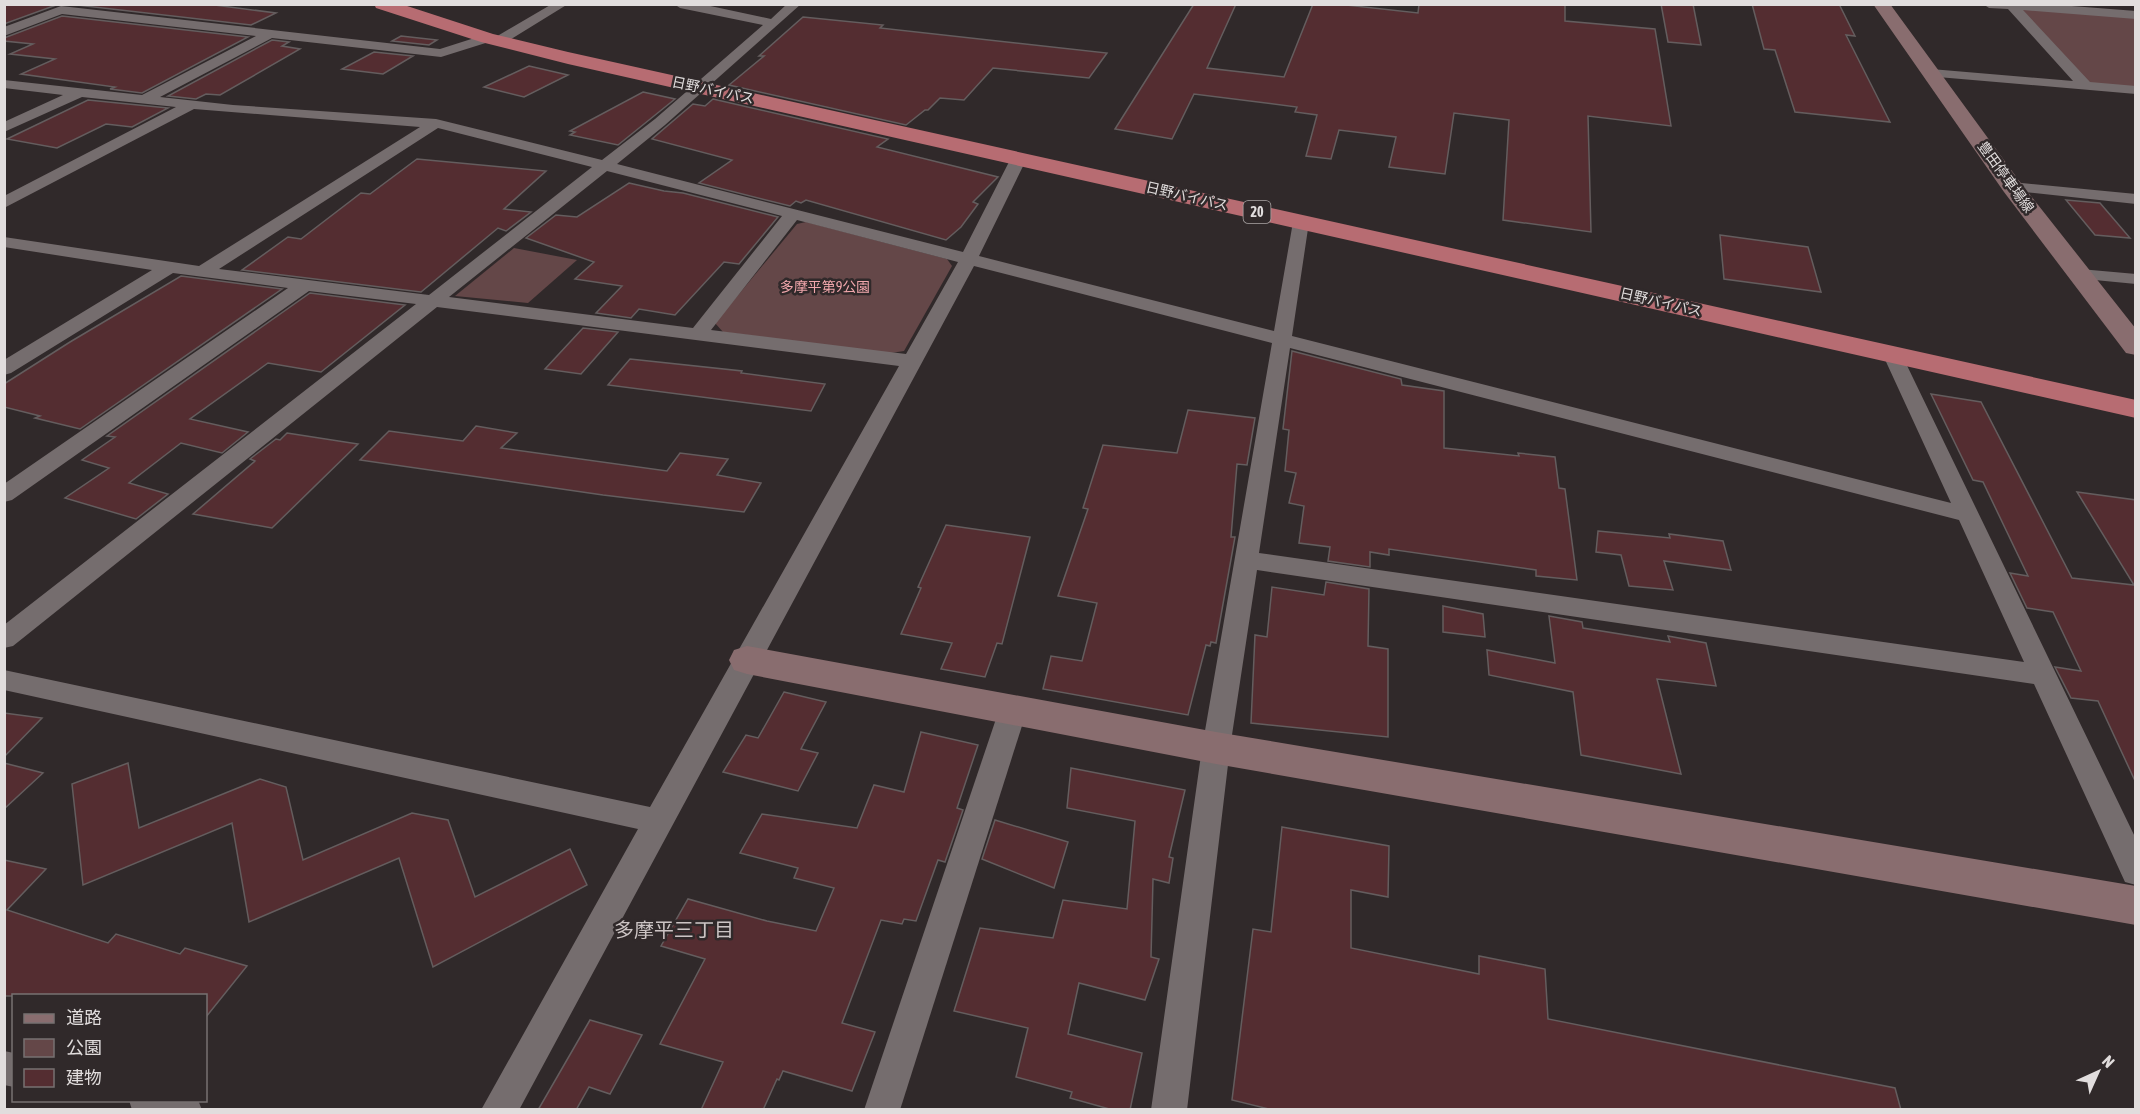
<svg xmlns="http://www.w3.org/2000/svg" width="2140" height="1114" font-family="'Asap Condensed','Noto Sans JP',sans-serif">
<rect width="100%" height="100%" fill="#30292a"/>
<g fill="#644748">
<polygon points="2012,6 2135,15 2135,90 2085,85"/>
<polygon points="806,222 947,259 952,266 904,351 891,353 723,332 715,323 797,224"/>
<polygon points="514,248 577,260 528,303 455,296"/>
</g>
<g fill="#542d31" stroke="#645d5e" stroke-width="1.5">
<polygon points="4,4 59,4 4,24"/>
<polygon points="68,4 207,4 276,13 251,25"/>
<polygon points="1194,4 1236,4 1207,68 1284,77 1313,4 1337,4 1418,13 1419,4 1565,4 1565,21 1655,29 1671,126 1588,116 1591,232 1503,220 1509,120 1454,113 1445,174 1389,167 1396,137 1339,130 1331,159 1306,156 1317,115 1295,112 1297,107 1194,94 1172,139 1115,129"/>
<polygon points="1661,4 1693,4 1701,45 1668,42"/>
<polygon points="1752,4 1839,4 1855,36 1846,35 1890,122 1795,112 1775,50 1764,49"/>
<polygon points="62,16 248,37 142,93 110,89 115,87 21,74 55,59 10,54 33,44 4,41 4,38"/>
<polygon points="803,17 883,25 880,28 1107,53 1089,78 993,68 964,100 940,98 928,110 925,110 906,125 729,85 764,56 759,56"/>
<polygon points="401,36 437,40 429,45 392,41"/>
<polygon points="272,40 289,42 282,46 300,49 220,95 206,94 196,99 168,96"/>
<polygon points="374,52 413,56 383,74 342,69"/>
<polygon points="529,66 568,75 524,97 484,87"/>
<polygon points="643,92 675,99 618,145 570,135 575,132 570,131"/>
<polygon points="713,99 888,139 877,147 998,177 973,202 978,204 961,227 946,240 806,200 801,203 796,201 790,206 699,183 732,160 652,139 693,104 705,106"/>
<polygon points="88,100 168,108 132,127 106,124 57,148 7,139"/>
<polygon points="417,159 546,171 504,209 531,212 506,231 498,228 421,292 242,270 288,237 301,239 361,193 370,194"/>
<polygon points="629,183 664,191 683,193 778,217 739,264 724,262 675,315 639,309 631,318 596,313 622,286 575,279 594,262 526,238 556,215 577,217"/>
<polygon points="2066,200 2100,203 2130,238 2095,235"/>
<polygon points="1720,235 1808,247 1821,292 1724,279"/>
<polygon points="181,276 282,289 80,429 35,418 40,416 4,407 4,384 70,342"/>
<polygon points="310,293 405,305 321,372 268,363 190,419 248,432 222,453 181,443 129,483 168,494 136,519 65,498 109,468 82,460 115,437 107,436"/>
<polygon points="583,328 618,332 581,374 545,369"/>
<polygon points="1292,351 1401,379 1402,385 1444,391 1444,448 1519,456 1518,453 1555,457 1559,488 1565,489 1577,580 1536,576 1536,570 1389,549 1389,555 1370,552 1370,567 1328,561 1330,547 1299,543 1304,506 1289,503 1296,473 1285,471 1289,430 1283,429"/>
<polygon points="630,359 742,371 741,373 825,384 811,411 608,385"/>
<polygon points="1931,394 1981,402 2072,578 2134,585 2077,492 2136,500 2136,783 2098,701 2071,698 2055,667 2081,671 2053,612 2027,608 2010,573 2028,576 1983,482 1973,480"/>
<polygon points="1188,410 1255,418 1247,465 1237,464 1231,537 1235,537 1216,643 1211,642 1210,646 1206,645 1188,715 1043,689 1051,656 1082,661 1097,603 1058,596 1088,509 1083,508 1103,445 1177,453"/>
<polygon points="476,426 517,433 501,448 667,471 680,453 728,459 717,475 761,483 744,512 603,495 360,460 389,431 463,441"/>
<polygon points="287,433 358,444 272,528 193,514 255,461 250,459 276,439 280,440"/>
<polygon points="946,525 1030,537 1002,644 997,643 985,677 941,669 952,643 901,634 921,588 918,587"/>
<polygon points="1598,531 1670,538 1669,534 1723,541 1731,570 1664,561 1673,590 1629,586 1621,555 1596,552"/>
<polygon points="1326,582 1369,589 1368,646 1388,649 1388,737 1251,723 1255,635 1267,637 1272,587 1324,595"/>
<polygon points="1443,606 1483,614 1485,637 1443,632"/>
<polygon points="1549,616 1582,622 1583,628 1670,642 1668,636 1706,643 1716,686 1657,679 1681,774 1581,755 1573,692 1489,675 1487,650 1555,663"/>
<polygon points="784,692 826,702 801,749 818,753 798,791 723,772 746,735 758,738"/>
<polygon points="4,713 42,718 4,757"/>
<polygon points="921,732 978,745 957,808 963,810 945,862 938,860 916,921 904,919 902,924 881,920 842,1023 875,1032 852,1091 783,1071 779,1080 777,1079 763,1110 701,1110 723,1062 660,1044 705,959 661,946 688,899 767,921 816,931 834,888 794,878 798,868 740,853 762,814 857,828 874,785 904,792"/>
<polygon points="4,763 43,773 4,809"/>
<polygon points="128,763 139,828 260,779 286,787 303,860 412,813 448,820 475,897 570,849 587,885 433,967 399,858 249,922 232,823 83,885 72,784"/>
<polygon points="1071,768 1185,790 1169,857 1173,858 1169,883 1153,879 1151,957 1159,959 1145,1000 1079,983 1068,1034 1142,1053 1130,1110 1113,1110 1070,1098 1072,1092 1016,1077 1028,1028 954,1011 980,928 1053,938 1063,900 1127,909 1135,821 1067,808"/>
<polygon points="995,820 1068,842 1054,888 982,859"/>
<polygon points="1282,827 1389,846 1388,897 1351,890 1351,948 1479,974 1479,956 1545,969 1548,1019 1895,1088 1901,1110 1273,1110 1232,1100 1253,929 1271,932"/>
<polygon points="4,860 46,869 7,910 108,943 116,934 180,954 185,948 247,966 206,1017 206,996 4,996"/>
<polygon points="590,1020 642,1035 610,1094 589,1087 576,1110 538,1110"/>
</g>
<g fill="none" stroke-linecap="round" stroke-linejoin="round">
<g fill="#756d6e" fill-rule="evenodd">
<path d="M552 4H568L503 44H493L492 41 441 57 272 38 160 97 233 105 436 119 602 160 655 119 763 25 680 8 674 4H701L771 19 787 4H801L665 125 617 164 963 252 1011 158 1019 153 1025 155 1027 158 979 256 1274 331 1293 222 1295 218H1307L1309 222 1292 336 1951 503 1882 353 1885 349H1899L2136 839V885L2125 882 2034 684 1257 570 1230 748 1187 1110H1151L1202 748 1272 343 974 266 519 1110H481L638 829 4 690V670L650 807 899 366 437 307 13 646 4 648V625L416 304 309 291 12 500 4 502V484L288 288 173 273 11 373 4 375V360L152 270 4 247V237L199 266 420 127 194 109 4 208V196L176 107 82 97 4 132V122L63 95 4 88V80L142 95 256 36 62 14 4 36V27L61 6 440 49 487 34 494 38ZM438 128 592 167 429 295 219 269ZM607 171 782 216 693 328 449 297ZM797 220 958 262 906 354 711 330ZM1290 348 1959 520 2024 662 1259 553Z"/>
<polygon points="1983,4 2046,4 2136,11 2136,19 2023,10 2090,82 2136,86 2136,94 1926,76 1924,73 1931,69 2073,81 2008,9 1989,8"/>
<polygon points="2012,182 2136,194 2136,204 2006,190 2004,187"/>
<polygon points="2080,269 2136,274 2136,284 2074,278 2071,274 2074,270"/>
<polygon points="1013,699 1023,702 1027,710 900,1110 864,1110 999,710 1003,702"/>
<polygon points="4,1051 14,1053 14,1087 4,1085"/>
<polygon points="129,1100 198,1100 202,1110 132,1110"/>
</g>
<g fill="#896d6f" fill-rule="evenodd">
<polygon points="1873,4 1890,4 2020,182 2136,329 2136,355 2126,353 2004,192"/>
<polygon points="747,646 1216,732 2136,886 2136,925 1216,764 747,674 734,670 729,660 734,650"/>
</g>
<polygon fill="#b76c72" fill-rule="evenodd" points="374,4 401,4 493,34 568,52 2136,400 2136,418 568,64 481,42 376,8"/>
</g>
<g text-anchor="middle" dominant-baseline="central" stroke-width="5" stroke-linejoin="round" paint-order="stroke">
<g font-size="14" fill="#e1dddd" stroke="#30292a">
<text transform="translate(713 90) rotate(12)">日野バイパス</text>
<text transform="translate(2006 177) rotate(54)">豊田停車場線</text>
<text transform="translate(1187 196) rotate(13)">日野バイパス</text>
<text transform="translate(1661 302) rotate(13)">日野バイパス</text>
</g>
<rect fill="#30292a" stroke="#aca7a7" stroke-width="1.5" x="1243.5" y="201" width="27" height="22" rx="4.5"/>
<g font-size="14" font-weight="bold" fill="#e1dddd">
<text x="1257" y="212">20</text>
</g>
<g font-size="14" fill="#f1a7ac" stroke="#30292a">
<text x="825" y="287">多摩平第9公園</text>
</g>
<g font-size="20" fill="#ccc4c4" stroke="#30292a">
<text x="674" y="929">多摩平三丁目</text>
</g>
</g>
<rect width="2140" height="1114" fill="none" stroke="#e1dddd" stroke-width="12"/>
<rect x="12" y="994" width="195" height="108" fill="#30292a" stroke="#777172" stroke-width="1.5"/>
<rect x="24" y="1014" width="30" height="9" fill="#896d6f" stroke="#777172" stroke-width="1.5"/>
<text x="66" y="1024" font-size="18" fill="#e1dddd">道路</text>
<rect x="24" y="1039" width="30" height="18" fill="#644748" stroke="#777172" stroke-width="1.5"/>
<text x="66" y="1054" font-size="18" fill="#e1dddd">公園</text>
<rect x="24" y="1069" width="30" height="18" fill="#542d31" stroke="#777172" stroke-width="1.5"/>
<text x="66" y="1084" font-size="18" fill="#e1dddd">建物</text>
<g transform="translate(2098 1072) rotate(45)" stroke="#30292a" stroke-width="4.5" paint-order="stroke">
<path d="M0-4.5L10 22L0 15L-10 22Z" fill="#e1dddd"/>
<text y="-9" font-size="16" font-weight="bold" text-anchor="middle" fill="#e1dddd">N</text>
</g>
</svg>
